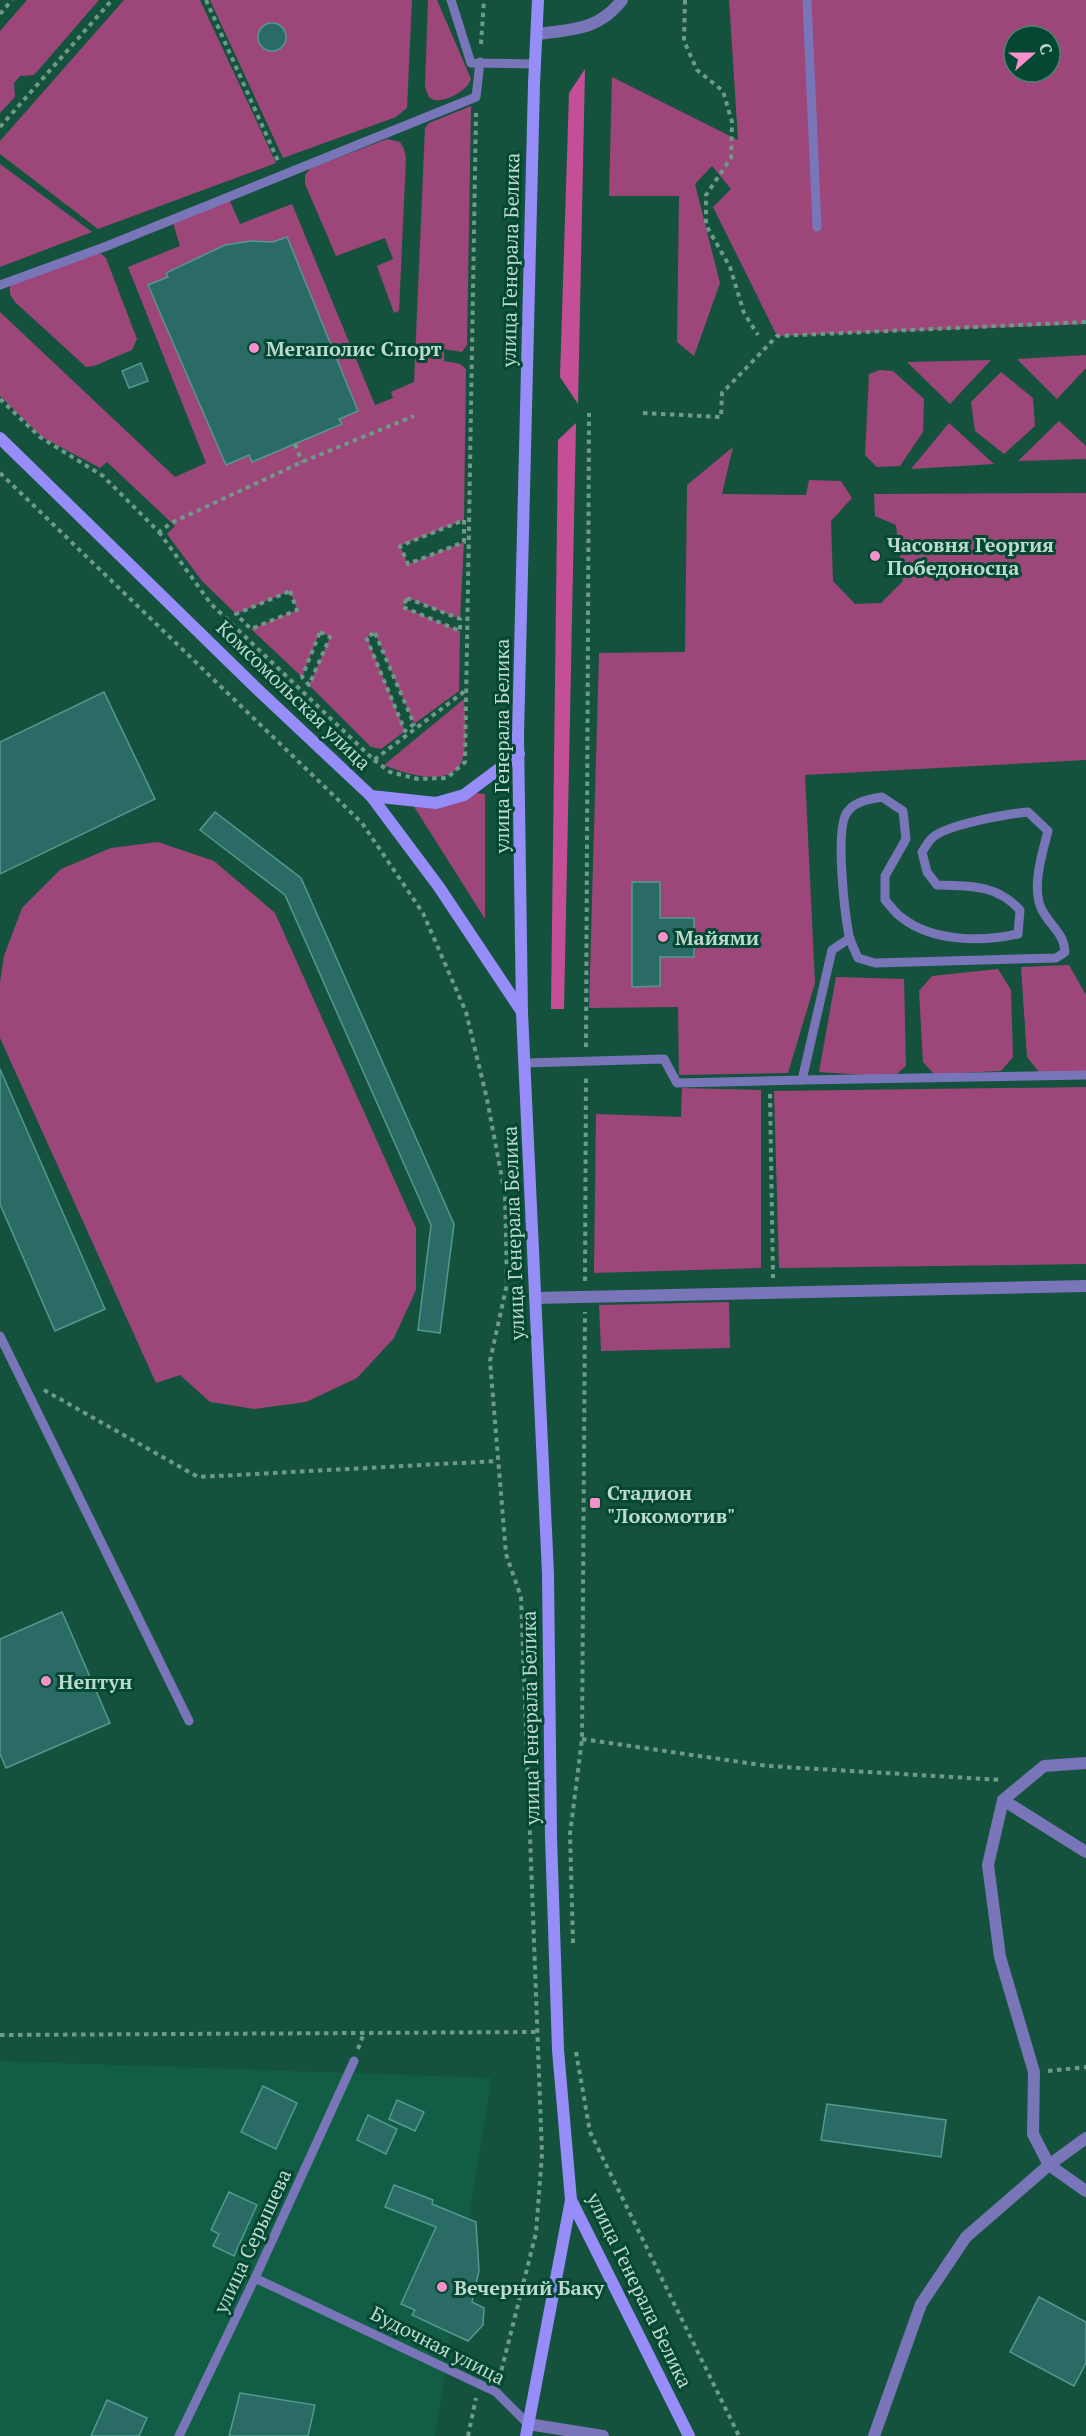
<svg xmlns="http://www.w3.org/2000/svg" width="1086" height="2436" font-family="'PT Serif',serif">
<rect width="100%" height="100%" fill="#15523d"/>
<polygon fill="#125d45" points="0,2061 491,2078 435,2436 0,2436"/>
<g fill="#9d467a" fill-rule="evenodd">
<polygon points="27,0 99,0 34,75 20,76 14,83 15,97 0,113 0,31"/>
<polygon points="124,0 200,0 276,163 98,229 0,154 0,141"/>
<polygon points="210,0 412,0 407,108 396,117 283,158"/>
<path d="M428 0H437L471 79C468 91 439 107 429 97 428 95 426 89 425 87Z"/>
<path d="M729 0H1086V324L777 336 713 207 731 189 712 166 695 184 720 283 694 356 677 342 679 196H609L612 77 738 140ZM1014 36H1050V72H1014Z"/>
<polygon points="471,106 467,345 462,352 444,349 444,361 460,364 466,369 464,520 400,546 408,564 464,542 460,619 408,598 403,607 460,631 459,691 414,724 375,633 367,637 405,731 381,749 371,747 309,685 330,637 320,632 302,677 251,629 297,610 290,591 236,614 202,581 167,534 175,526 107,462 100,468 42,437 0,396 0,312 175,477 206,463 128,267 180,246 173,223 230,201 240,224 292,204 375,405 393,398 391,392 414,382 425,128 429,123"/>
<polygon points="387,139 400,142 404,149 406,158 399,311 394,313 377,266 393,259 385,238 336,256 305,184 305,175 311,168"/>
<polygon points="0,164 92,232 0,267"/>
<polygon points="98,251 106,258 137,339 132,350 94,366 86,367 15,302 10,294 10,286"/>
<polygon points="1086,355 1086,368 1057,399 1017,359"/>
<polygon points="991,360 950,404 907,362"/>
<polygon points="880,370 893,371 924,399 923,432 900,466 877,467 865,455 869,374"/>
<polygon points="1001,372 1033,398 1035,426 1004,454 975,431 971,402"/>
<polygon points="1059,421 1086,446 1086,459 1018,461"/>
<polygon points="949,423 994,464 911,469"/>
<polygon points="733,447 722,494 806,495 809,480 841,481 852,498 831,521 833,581 855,604 881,603 903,581 896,525 875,516 874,494 1086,493 1086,760 805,775 815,983 788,1073 679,1075 678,1007 589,1008 599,653 685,652 687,485"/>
<path d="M464 699C465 719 468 742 462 761 452 789 402 773 384 765Z"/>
<polygon points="474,793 485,794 485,919 413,805"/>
<polygon points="158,842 214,861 275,913 416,1228 416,1290 394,1338 357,1378 306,1402 254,1409 210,1402 180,1375 156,1383 0,1038 0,982 4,956 22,908 61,869 111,848"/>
<polygon points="1069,965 1086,995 1086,1071 1039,1072 1027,1057 1021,967"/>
<polygon points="998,969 1011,990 1013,1057 1001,1071 934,1074 923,1062 919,991 932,976"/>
<polygon points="836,977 904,979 906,1066 893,1077 819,1072"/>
<polygon points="1086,1087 1086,1264 779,1268 774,1091"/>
<polygon points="682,1088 761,1090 761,1268 594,1273 596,1114 681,1117"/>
<polygon points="729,1302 730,1348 601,1351 599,1305"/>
</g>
<g fill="#c44f97">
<polygon points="585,69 578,404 560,377 569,93"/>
<polygon points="576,423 564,1009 551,1009 558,440"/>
</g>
<g fill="#2a6c65" stroke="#549990" stroke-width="1.5">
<circle cx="272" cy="37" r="14"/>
<polygon points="287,237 358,411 339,419 342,424 252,462 249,455 226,465 148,285 168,277 166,273 225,245 251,241 273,242"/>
<polygon points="141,363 148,381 129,388 122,371"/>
<polygon points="104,692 155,799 0,874 0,742"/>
<polygon points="215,812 301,878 454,1224 440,1333 418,1330 431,1225 285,895 200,830"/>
<polygon points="632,882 660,882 660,918 694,918 694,957 660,957 660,986 632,987"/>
<polygon points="0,1069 105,1309 55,1331 0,1204"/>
<polygon points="62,1612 110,1723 6,1768 0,1754 0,1639"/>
<polygon points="263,2086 297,2103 276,2149 241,2132"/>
<polygon points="397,2100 424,2112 415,2131 389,2119"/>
<polygon points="827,2104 946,2120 941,2157 821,2140"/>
<polygon points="368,2115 397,2129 386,2154 357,2140"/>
<polygon points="394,2185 433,2200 432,2204 476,2222 479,2271 472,2302 484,2308 483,2325 468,2341 412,2315 415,2310 401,2304 436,2227 385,2207"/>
<polygon points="229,2192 257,2205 234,2256 213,2246 219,2234 211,2230"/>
<polygon points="1039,2297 1086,2322 1086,2363 1074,2386 1010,2352"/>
<polygon points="240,2393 315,2405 308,2436 229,2436"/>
<polygon points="107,2400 147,2418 139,2436 91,2436"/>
</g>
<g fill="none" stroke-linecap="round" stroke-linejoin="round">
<g stroke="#6e9a89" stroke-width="4" stroke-dasharray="4.5 4.5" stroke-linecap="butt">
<polyline points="206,0 279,163"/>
<polyline points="685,0 684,41 697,70 723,91 732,122 731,158 706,195 706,225 730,267 744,313 758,335"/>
<polyline points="0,14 12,0"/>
<polyline points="481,44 484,0"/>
<polyline points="0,127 112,0"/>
<polyline points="0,399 40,437 103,476 159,532 171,523 302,462 414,416"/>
<polyline points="643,413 721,417 722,393 777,336 1086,322"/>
<polyline points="295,444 302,462"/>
<polyline points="0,473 362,823 423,913 466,1012 487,1099 505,1194 507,1284 490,1361 506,1554 521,1597 542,2154 536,2233 499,2380"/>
<polygon points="464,520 464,542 408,564 400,546"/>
<polyline points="159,532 211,604 374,760 465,691"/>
<polygon points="290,591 297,610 251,629 236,614"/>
<polygon points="407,598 460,619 460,631 403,607"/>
<polygon points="320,632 330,637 309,685 302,677"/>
<polygon points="375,633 414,724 405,731 366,637"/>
<polyline points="374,760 390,772 418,779 447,778 465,762 476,113"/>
<polyline points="586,1047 589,413"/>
<polyline points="770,1094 773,1278"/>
<polyline points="585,1281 586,1075"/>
<polyline points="44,1390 198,1477 497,1461"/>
<polyline points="582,1739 768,1766 1002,1780"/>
<polyline points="573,1943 570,1834 582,1739 585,1312"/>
<polyline points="0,2035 538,2032"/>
<polyline points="358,2049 364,2033"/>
<polyline points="576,2052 590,2132 739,2436"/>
<polyline points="1048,2071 1086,2067"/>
<polyline points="468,2436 476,2398"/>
</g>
<g stroke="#7975b9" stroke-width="9">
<polyline points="451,0 471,63 536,64"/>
<polyline points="807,0 817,227"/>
<polyline points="0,285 107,246 476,97 480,62"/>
<path d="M882 797 903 811 906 839 885 876V900C890 905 895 913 901 917 932 942 982 942 1018 934L1020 910C996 884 970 886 937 885L927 872 922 852C925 848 929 840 933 837 950 824 1007 814 1028 812L1048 831C1042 854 1029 894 1045 915 1054 929 1064 935 1065 952L1056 958 875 963 858 958C855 951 851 943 849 936 845 914 834 826 848 811 856 801 870 799 882 797Z"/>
<polyline points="526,1063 664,1059 677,1083 802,1080 832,950 850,938"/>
<polyline points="802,1080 1086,1075"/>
<polyline points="0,1336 189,1721"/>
<polyline points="255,2278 496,2392 528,2424"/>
<polyline points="179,2436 255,2278 354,2061"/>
</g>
<g stroke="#7975b9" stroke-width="12">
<path d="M538 34C573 29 599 30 622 0"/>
<polyline points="535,1298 1086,1286"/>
<polyline points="1086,1763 1044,1766 1003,1800 988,1865 1000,1957 1034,2072 1033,2134 1049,2165 1086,2191"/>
<polyline points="1003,1800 1086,1852"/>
<polyline points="528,2424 603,2436"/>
<polyline points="874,2436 921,2304 966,2237 1049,2165 1086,2138"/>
</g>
<g stroke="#968df9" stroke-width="12">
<polyline points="538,0 534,84 518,735 522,1013 548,1574 551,1836 558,2050 571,2200 689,2436"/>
<polyline points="0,438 254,686 371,796 439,887 522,1012"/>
<polyline points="371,796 436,803 464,795 519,754"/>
<polyline points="526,2436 571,2200"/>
</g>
</g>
<g fill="#f890cb" stroke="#044732" stroke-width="2">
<circle cx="254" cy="348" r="6"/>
<circle cx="875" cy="556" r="6"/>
<circle cx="663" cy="937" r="6"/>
<rect x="589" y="1497" width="12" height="12" rx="3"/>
<circle cx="46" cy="1681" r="6"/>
<circle cx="442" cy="2287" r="6"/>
</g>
<g text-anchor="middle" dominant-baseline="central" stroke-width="6" stroke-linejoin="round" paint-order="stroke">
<g font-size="20" fill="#bddacd" stroke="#044732">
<text transform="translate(510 260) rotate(-89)">улица Генерала Белика</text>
<text transform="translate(294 695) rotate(44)">Комсомольская улица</text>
<text transform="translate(501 746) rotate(-90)">улица Генерала Белика</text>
<text transform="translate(513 1233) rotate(-92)">улица Генерала Белика</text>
<text transform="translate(530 1718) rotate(-91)">улица Генерала Белика</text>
<text transform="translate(252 2241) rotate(-65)">улица Серышева</text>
<text transform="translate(640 2290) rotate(64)">улица Генерала Белика</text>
<text transform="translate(438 2345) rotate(27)">Будочная улица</text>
</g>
<g font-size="20" font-weight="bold" fill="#bddacd" stroke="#044732" text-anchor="start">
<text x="266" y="348">Мегаполис Спорт</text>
<text x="887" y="544">Часовня Георгия<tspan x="887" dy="23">Победоносца</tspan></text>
<text x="675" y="937">Майями</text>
<text x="607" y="1492">Стадион<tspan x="607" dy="23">"Локомотив"</tspan></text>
<text x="58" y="1681">Нептун</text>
<text x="454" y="2287">Вечерний Баку</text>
</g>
</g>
<g transform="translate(1032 54) rotate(69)"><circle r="28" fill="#044732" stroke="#4e8270" stroke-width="1.5"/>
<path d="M0-4.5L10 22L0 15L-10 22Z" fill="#f890cb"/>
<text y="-9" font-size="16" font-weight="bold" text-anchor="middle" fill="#bddacd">С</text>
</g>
</svg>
